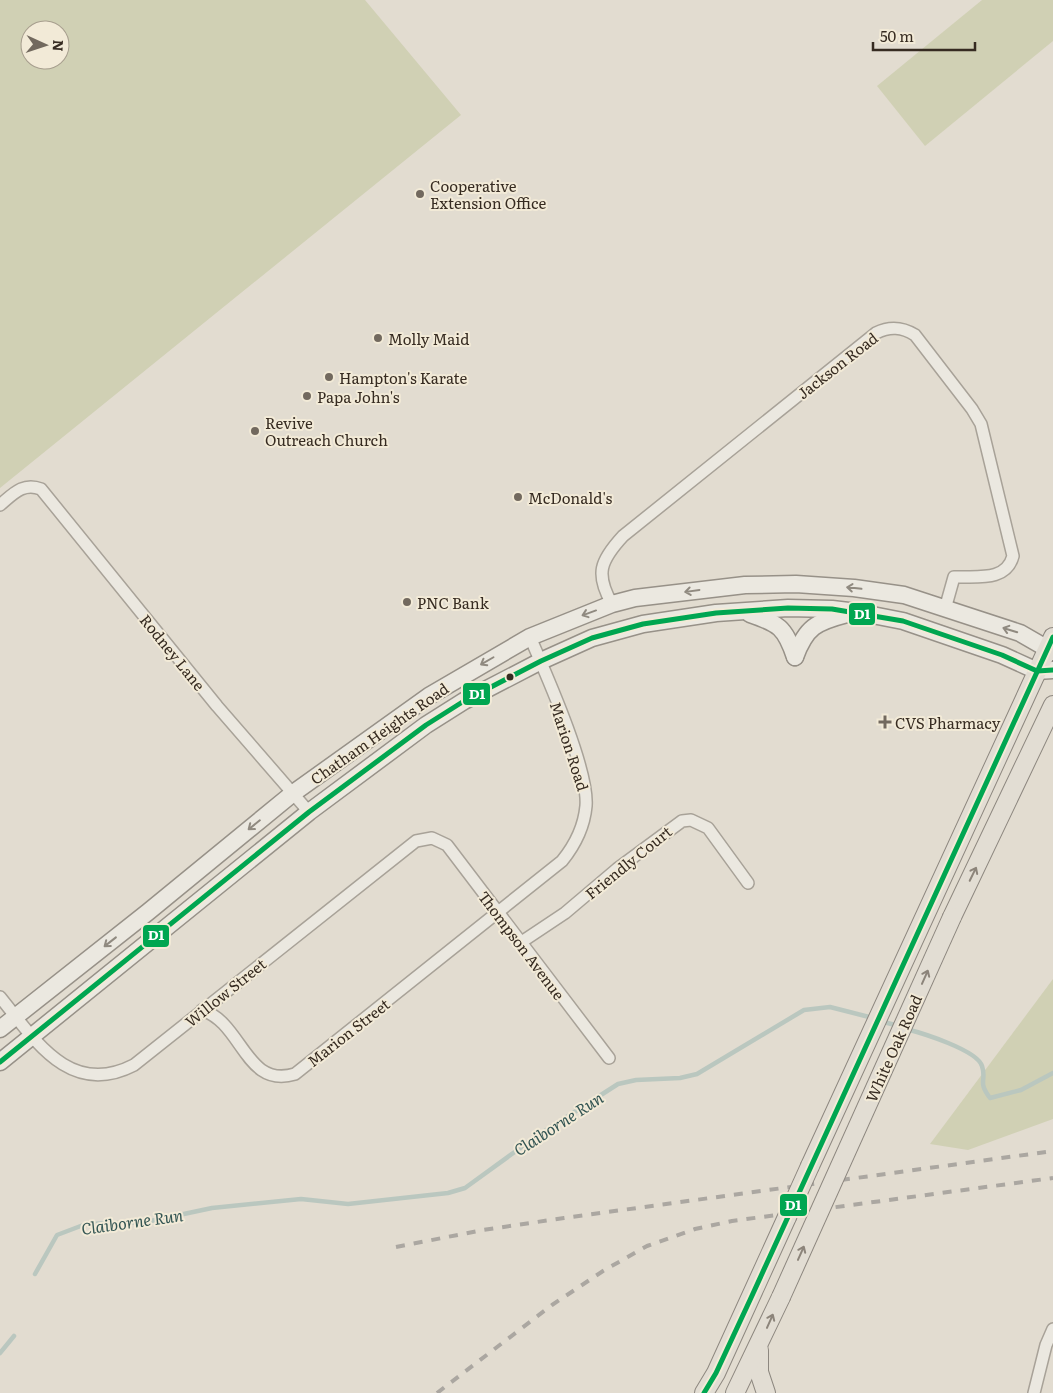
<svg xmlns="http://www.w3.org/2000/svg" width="1053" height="1393" font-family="Literata,serif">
<rect width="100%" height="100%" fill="#e2dcd0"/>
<g fill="#d0d0b4" fill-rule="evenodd">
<path d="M0 0H365L461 115 0 488ZM30 30H60V60H30Z"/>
<polygon points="982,0 1053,0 1053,41 925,146 877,86"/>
<polygon points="1053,979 1053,1119 968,1150 930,1144"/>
</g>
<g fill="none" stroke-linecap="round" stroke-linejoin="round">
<g stroke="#bac7bf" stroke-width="4.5">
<polyline points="880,1021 899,1026"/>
<path d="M906 1029C922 1033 977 1050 982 1066 987 1081 977 1081 990 1098L1021 1090 1053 1073"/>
<polyline points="35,1274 57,1235 86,1224 146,1222 212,1208 301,1199 348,1204 448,1193 465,1188 534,1138 618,1084 636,1080 680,1078 697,1074 804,1010 830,1007 873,1018"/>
<polyline points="0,1353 14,1336"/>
</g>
<g stroke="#a8a298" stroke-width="14">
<g id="street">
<path d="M0 505C13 494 23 482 41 489L217 706 309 812"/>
<path d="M612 604C595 574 600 561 623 536L876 333C890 326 902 327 915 335L972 409 981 424 1013 556C1006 582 977 576 954 577L945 609"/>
<polyline points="520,943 565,913 617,869 682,821 691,820 708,828 748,883"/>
<path d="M0 997C35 1040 70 1098 134 1065L416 841 432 838 447 845 609 1058"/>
<path d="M202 1010C243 1023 245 1089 295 1074L562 861C575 845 584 828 586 806 589 770 546 674 530 637"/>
<polyline points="1034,1393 1046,1345 1053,1329"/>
</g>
</g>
<g stroke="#979188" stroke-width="19">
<g id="secondary">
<path d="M750 614C779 624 785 627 795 657"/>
<path d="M795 657C806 627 816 622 847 614"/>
<polyline points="0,1029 148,912 292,794 429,696 530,637 612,604 635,598 745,585 796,584 854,588 904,595 1020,633 1053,652"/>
<polyline points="0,1062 309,812 426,725 464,701 541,661 592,638 643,624 716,613 788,608 832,609 857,612 903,621 1002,655 1037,671 1053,670"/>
</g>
</g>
<g stroke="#8d877f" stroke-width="20">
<g id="primary">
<polyline points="952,917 1053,705"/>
<polyline points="810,1166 1053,637"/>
<polyline points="759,1350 759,1372 766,1393"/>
<polyline points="704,1393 716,1373 787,1217"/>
<polyline points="735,1393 781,1297"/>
</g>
</g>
<use href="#street" stroke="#ebe8e0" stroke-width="11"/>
<use href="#secondary" stroke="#ebe8e0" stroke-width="16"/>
<use href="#primary" stroke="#e2ddd3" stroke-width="18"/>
<g stroke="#aba7a1" stroke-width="4" stroke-dasharray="9 9" stroke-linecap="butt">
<polyline points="396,1247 483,1230 564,1218 1053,1151"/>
<polyline points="437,1393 552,1305 603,1271 647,1246 695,1229 732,1221 1053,1178"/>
</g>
<g stroke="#8d877f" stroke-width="20" stroke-linecap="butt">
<g id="primary-bridge">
<polyline points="787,1217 810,1166"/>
<polyline points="781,1297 952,917"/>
</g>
</g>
<use href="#primary-bridge" stroke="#e2ddd3" stroke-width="18"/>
<g stroke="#f2ead7" stroke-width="9">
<g id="bus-1">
<polyline points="0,1062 309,812 426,725 464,701 541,661 592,638 643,624 716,613 788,608 832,609 903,621 1002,655 1037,671 1053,670"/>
<polyline points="704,1393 716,1373 750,1300 1053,637"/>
</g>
</g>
<use href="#bus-1" stroke="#00a651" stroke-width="5"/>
</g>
<defs><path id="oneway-shaft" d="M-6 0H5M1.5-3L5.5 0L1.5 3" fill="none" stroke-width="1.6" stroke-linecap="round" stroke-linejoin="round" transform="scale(1.25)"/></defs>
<g stroke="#908a80">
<use href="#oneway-shaft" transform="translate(854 588) rotate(-174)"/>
<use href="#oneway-shaft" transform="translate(692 591) rotate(172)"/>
<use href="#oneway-shaft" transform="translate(589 613) rotate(160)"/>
<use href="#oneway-shaft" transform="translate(1010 630) rotate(-163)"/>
<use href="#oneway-shaft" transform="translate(487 661) rotate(150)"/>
<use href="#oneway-shaft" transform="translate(254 825) rotate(141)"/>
<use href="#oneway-shaft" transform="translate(110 942) rotate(142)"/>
</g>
<g stroke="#8c847a">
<use href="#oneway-shaft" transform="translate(973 874) rotate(-64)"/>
<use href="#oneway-shaft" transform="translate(925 977) rotate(-66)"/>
<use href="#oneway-shaft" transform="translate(801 1253) rotate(-66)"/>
<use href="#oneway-shaft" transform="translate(770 1321) rotate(-66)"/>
</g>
<g fill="#72695e" stroke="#f2ead7" stroke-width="2">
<circle cx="420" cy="194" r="5"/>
<circle cx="378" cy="338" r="5"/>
<circle cx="329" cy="377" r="5"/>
<circle cx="307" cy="396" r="5"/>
<circle cx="255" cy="431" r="5"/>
<circle cx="518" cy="497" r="5"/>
<circle cx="407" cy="602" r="5"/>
<path d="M882.5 714.5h5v5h5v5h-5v5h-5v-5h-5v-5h5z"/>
</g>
<circle fill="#362b21" stroke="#f2ead7" stroke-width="2" cx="510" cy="677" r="4.5"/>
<g text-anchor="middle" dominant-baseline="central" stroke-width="4" stroke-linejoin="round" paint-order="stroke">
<g font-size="15" fill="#362b21" stroke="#f2ead7" text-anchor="start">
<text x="430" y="185">Cooperative<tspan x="430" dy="17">Extension Office</tspan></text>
<text x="388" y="338">Molly Maid</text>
<text x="339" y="377">Hampton's Karate</text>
<text x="317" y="396">Papa John's</text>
<text x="265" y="422">Revive<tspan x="265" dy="17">Outreach Church</tspan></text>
<text x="528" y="497">McDonald's</text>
<text x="417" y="602">PNC Bank</text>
<text x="895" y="722">CVS Pharmacy</text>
</g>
<g font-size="15" fill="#362b21" stroke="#f2ead7">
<text transform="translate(837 365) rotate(-38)">Jackson Road</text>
<text transform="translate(173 652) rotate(51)">Rodney Lane</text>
<text transform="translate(379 733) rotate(-35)">Chatham Heights Road</text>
<text transform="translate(570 746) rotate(72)">Marion Road</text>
<text transform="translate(628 862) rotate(-39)">Friendly Court</text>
<text transform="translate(522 945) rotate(53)">Thompson Avenue</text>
<text transform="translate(225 992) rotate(-39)">Willow Street</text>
<text transform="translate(348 1032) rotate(-38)">Marion Street</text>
<text transform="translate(893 1048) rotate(-66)">White Oak Road</text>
</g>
<g font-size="16" font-style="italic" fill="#325452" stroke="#f2ead7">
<text transform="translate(558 1123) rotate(-33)">Claiborne Run</text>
<text transform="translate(132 1221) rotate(-8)">Claiborne Run</text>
</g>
</g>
<g stroke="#f2ead7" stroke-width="2">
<rect x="848" y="602" width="28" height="24" rx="5" fill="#00a651"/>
<rect x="462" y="682" width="29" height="24" rx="5" fill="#00a651"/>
<rect x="142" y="924" width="28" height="24" rx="5" fill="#00a651"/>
<rect x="779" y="1193" width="29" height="24" rx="5" fill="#00a651"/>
</g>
<g font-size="14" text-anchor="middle" font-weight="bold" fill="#fff">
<text x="862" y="619">D1</text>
<text x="477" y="699">D1</text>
<text x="156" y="940">D1</text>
<text x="793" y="1210">D1</text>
</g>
<g transform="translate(45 45) rotate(93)"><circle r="24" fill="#f2ead7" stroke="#a79e8e"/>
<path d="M0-4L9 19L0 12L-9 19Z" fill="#72695e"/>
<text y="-8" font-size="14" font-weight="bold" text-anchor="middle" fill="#362b21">N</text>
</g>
<path d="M873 42v8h102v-8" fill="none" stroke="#362b21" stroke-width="2.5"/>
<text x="880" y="42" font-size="15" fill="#362b21" stroke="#f2ead7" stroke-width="4" paint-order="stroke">50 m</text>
</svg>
